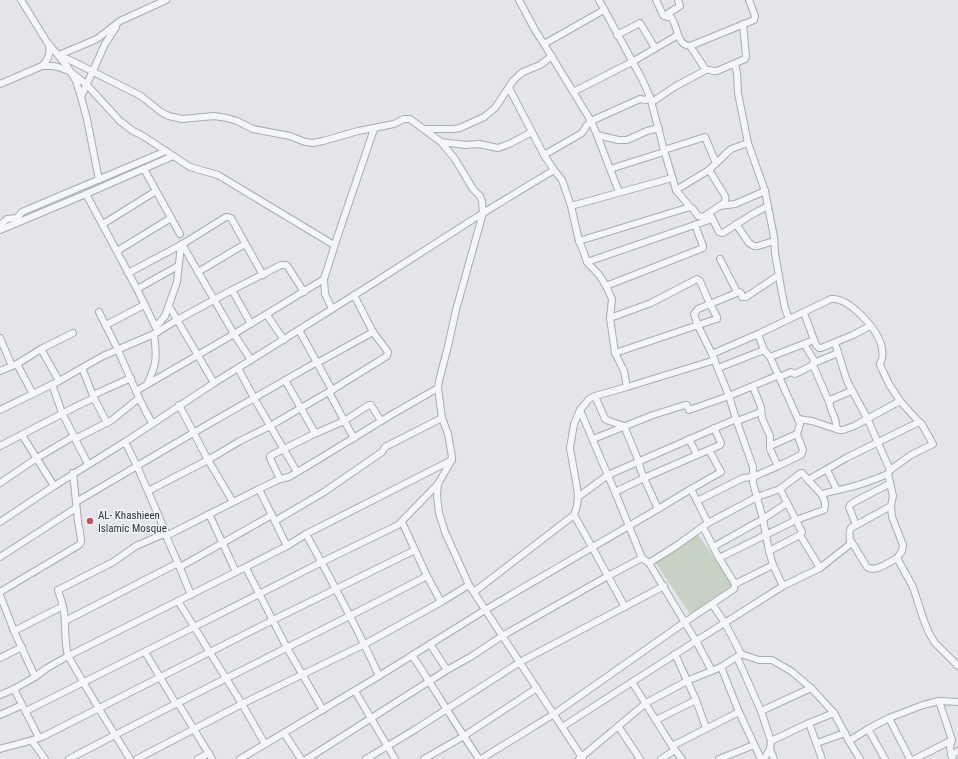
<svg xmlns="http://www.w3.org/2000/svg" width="958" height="759" font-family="'Roboto Condensed',sans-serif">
<rect width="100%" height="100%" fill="#e3e5ea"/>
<polygon fill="#c7d2c5" points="697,533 733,585 690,614 655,562"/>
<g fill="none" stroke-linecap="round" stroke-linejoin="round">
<g stroke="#a9abb4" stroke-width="8">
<g id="minor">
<polyline points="21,0 47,42 67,66 76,81 81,97 87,119 99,180"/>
<polyline points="519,0 535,30 544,44 591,121 597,135 610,169 664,152"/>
<path d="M599 0 642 79 650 97 664 150 676 190 690 207 693 209 698 216 703 217 724 203C726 199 726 198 724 194L709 170 731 149 748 143"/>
<path d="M656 0 663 15 668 17H671C672 19 673 20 674 23 678 31 678 45 690 46L706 70C710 69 713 72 717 71L745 59 746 56 743 24"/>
<polyline points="664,16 680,6 678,0"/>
<polyline points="617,35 640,23 655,48"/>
<polyline points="544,44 604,10"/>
<polyline points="690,46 754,20 755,16 749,0"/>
<polyline points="59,55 97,39 120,21 166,0"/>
<polyline points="60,56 70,60 141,96 161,112 169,116 182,119 214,116 227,118 237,121 253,129 290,136 305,142 313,143 323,141 358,131 394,124 404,119 410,119 441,142 455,159 473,189 480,196 482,201 483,213 456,310 448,346 439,381 438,388 442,418 448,434 452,457 450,463 438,484 437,496 439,513 445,532 469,585 583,759"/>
<polyline points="735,64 737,73 738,93 748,143 765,191 774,237 775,253 781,288 785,308 789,319"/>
<polyline points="42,66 53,66 58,67 69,71 86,84 120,121 133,131 143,136 190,167 218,175 334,245"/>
<path d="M0 84 42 66C48 60 51 54 49 46"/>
<path d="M509 88 544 155 554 170 562 180 571 206 579 241 584 253 587 262 600 276 606 286 612 299 610 318 615 353 624 371 627 387 595 396 589 399 580 410 574 424 570 448 577 488 578 497 577 506 574 515C592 546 608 577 625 607"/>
<polyline points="573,92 632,62 678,35"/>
<polyline points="81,97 105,44 116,27"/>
<polyline points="652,102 676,86 706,70"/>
<polyline points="425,129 453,129 460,128 484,117 495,108 513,81 519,75 523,72 540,65 552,56"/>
<polyline points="597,135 618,140 627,140 647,131 659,128"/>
<polyline points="441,142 466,145 479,144 498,148 509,144 532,132"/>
<polyline points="664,150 705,137 716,163"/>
<polyline points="544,155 582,133 587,125 591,121 640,99 646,100 650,97"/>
<polyline points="144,169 180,234"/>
<polyline points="610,169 619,192"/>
<polyline points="676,190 709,170"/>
<polyline points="86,194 137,289 158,332"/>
<polyline points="571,206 672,178"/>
<polyline points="720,206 735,204 765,191"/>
<polyline points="711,216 719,232 723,233 751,215 768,206"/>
<polyline points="103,224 156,191"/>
<polyline points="736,224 749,243 754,246 758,246 774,241"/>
<polyline points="0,225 7,219 17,218 22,212 166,151"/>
<polyline points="0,230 86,194 173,156"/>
<polyline points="579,241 690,207"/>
<polyline points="182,244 234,334 251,360"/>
<polyline points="117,251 171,218"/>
<polyline points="720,259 737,292"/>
<polyline points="587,262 712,219"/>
<polyline points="198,272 245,244"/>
<polyline points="128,273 181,245 226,217 228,217 231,218 263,275"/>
<polyline points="606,286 703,248 703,246 695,225"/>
<polyline points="137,289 178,266"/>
<polyline points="232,290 251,324"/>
<polyline points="169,306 214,383"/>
<polyline points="332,309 325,294 324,279 339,232 374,129"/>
<polyline points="804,313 816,345 819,348 821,348 853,335 870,326"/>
<polyline points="267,315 284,340"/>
<polyline points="610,318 651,303 697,279 700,281 710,304 698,309 694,314 698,326 712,354 729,396 736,419 753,467 753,483 763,519 769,551 773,565 783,586"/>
<polyline points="106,325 144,305"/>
<polyline points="156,327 165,316 177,282 181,245"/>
<polyline points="299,330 332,390"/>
<polyline points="0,338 12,366"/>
<polyline points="835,343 847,381 867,418 890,470"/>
<polyline points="804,344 814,360 814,363 813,363 813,365 829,402"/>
<polyline points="41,349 59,381"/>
<polyline points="615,353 716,319 717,319 717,317 710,304 739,292 741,293 742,297 746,297 779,275"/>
<path d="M712 354 758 334 831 299C849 297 876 328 881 344 882 348 883 355 882 359 881 361 880 363 880 365L889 384 900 401 919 422 921 423 933 444 911 455 890 470 888 474 893 496 891 506 892 517 903 545 902 551 897 558 913 587 924 621 929 633 935 643 958 666"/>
<polyline points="770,357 814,340"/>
<polyline points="317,363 373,332"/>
<polyline points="814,363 838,353"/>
<polyline points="17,364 33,394"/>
<polyline points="82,368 94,398 107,423"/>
<polyline points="238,368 254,398 297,472"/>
<polyline points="718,368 764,350"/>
<polyline points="0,371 17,364 41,349 73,333"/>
<polyline points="780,377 791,372 795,374 813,365"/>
<polyline points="285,380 315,433"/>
<polyline points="52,384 62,413 75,438"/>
<path d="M147 384C157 364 157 357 154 334"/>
<polyline points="627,387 715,360"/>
<polyline points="753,387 761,407 762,418 770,436 770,449 778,466"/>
<polyline points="136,391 234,334 324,279"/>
<path d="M329 392C337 407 345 423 354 438"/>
<polyline points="93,395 131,378"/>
<polyline points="595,396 605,419 609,421 624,426 639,462 640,468 644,478 615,492 642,558 649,563 696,641 712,671"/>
<polyline points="139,398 145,410 152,423"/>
<polyline points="179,405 208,460 233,502"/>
<polyline points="0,410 59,381 103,356 154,334 177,320 232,290 281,265 286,265 288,267 304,292"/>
<polyline points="580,410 615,492"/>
<polyline points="798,419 812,421 839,430 843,430 854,426 900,401"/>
<polyline points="737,421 761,412"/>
<path d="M837 429C836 426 836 422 835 419 833 412 828 407 830 400L851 391"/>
<polyline points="22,435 54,486"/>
<polyline points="593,439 653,415 685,405 687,405 689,410 729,396 779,375"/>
<polyline points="689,439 697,455"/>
<polyline points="125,442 137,466 166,533 166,536 178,563 191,595"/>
<polyline points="0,446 79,405 94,398"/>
<polyline points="770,446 797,434"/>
<polyline points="88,464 75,439 112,420 139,398 118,350 99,312"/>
<polyline points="827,470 837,490"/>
<polyline points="280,479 270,458 270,456 312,435 344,421 369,405 371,405 381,421"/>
<polyline points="0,483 37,458 74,436"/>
<polyline points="259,489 287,546"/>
<polyline points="691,489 708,523"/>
<polyline points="780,489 801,473 802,473 808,480 846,458 919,422"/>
<polyline points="148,491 208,460 240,441 270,426 332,390 387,356 388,352 373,332 354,295"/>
<path d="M822 494C831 491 841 490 851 487 863 484 875 479 888 474"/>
<polyline points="578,497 608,475 736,419"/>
<polyline points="697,501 743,478 753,477 778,466 801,455 803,450 797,434 800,424 798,419 770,357 764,350 758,334"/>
<polyline points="76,502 193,433 317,362"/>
<polyline points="658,509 644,478 720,445 721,443 714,428"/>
<polyline points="209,514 236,572"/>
<polyline points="275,521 324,492 382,452 385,447 442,418"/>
<polyline points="0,522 54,486 125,442 214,383 372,284 483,213 554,170"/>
<polyline points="402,522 427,576 441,602"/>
<polyline points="856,525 849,507 850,505 856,501 889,484"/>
<path d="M306 534C332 581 357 627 379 676"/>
<polyline points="166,536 259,489 280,479 289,477 324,456 391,415 438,388"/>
<path d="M851 541 867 567C875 573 889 562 897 558"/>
<polyline points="713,547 763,519 787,503"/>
<polyline points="769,551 800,535"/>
<polyline points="0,557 76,508"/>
<path d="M719 558 796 520 824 510C829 498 816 489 808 480"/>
<polyline points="649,563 676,546 708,523 757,497 780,489 802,532 800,535 820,568"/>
<polyline points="180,567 272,515"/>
<polyline points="246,568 287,648 323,710"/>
<polyline points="735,584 773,565"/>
<polyline points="0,592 79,545 81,542 81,539 78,521 73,473"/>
<polyline points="474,592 574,515"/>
<polyline points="0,595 14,631 35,677"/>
<polyline points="178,601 242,704 265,744"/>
<polyline points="712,604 725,623 741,654 759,660 772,660 791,671 811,688 834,713"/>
<polyline points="65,621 178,563"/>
<polyline points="14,631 63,606"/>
<polyline points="430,644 447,670"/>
<polyline points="145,652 176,704"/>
<polyline points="675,654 696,700 706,728"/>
<path d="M412 655C435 690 456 725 479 759"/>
<polyline points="737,657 761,711 771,741"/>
<polyline points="0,658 22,647"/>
<polyline points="721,667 739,712 761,759"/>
<polyline points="632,682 672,746 682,759"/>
<polyline points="14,689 39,738"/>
<polyline points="355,691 395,759"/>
<polyline points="0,695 14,689 35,677 47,668 68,656 236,572 287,546 306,534 452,460"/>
<polyline points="939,701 952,740 950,748 951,755 953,759"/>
<polyline points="178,703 212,759"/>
<polyline points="26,711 194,627 322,562 398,525 438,484"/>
<polyline points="761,711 811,688"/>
<polyline points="0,715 22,705"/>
<polyline points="889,718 910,759"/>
<polyline points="656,720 696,700"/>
<polyline points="809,723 822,759"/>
<polyline points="618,726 640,759"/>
<path d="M562 727 696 641 783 586 820 568 849 545C852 539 847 534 851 528L891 506"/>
<polyline points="868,729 885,759"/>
<polyline points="284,733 301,759"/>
<polyline points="32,741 45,759"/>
<polyline points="849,741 860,759"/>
<polyline points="817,743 845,733"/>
<polyline points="672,746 739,712"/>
<path d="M0 749C15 744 30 742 44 736L273 620 415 550"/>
<polyline points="770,749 774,759"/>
<polyline points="951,755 958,751"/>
<path d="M69 759C188 696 309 638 427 576"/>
<path d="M130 759 99 709 68 656C64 641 66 626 64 612 63 604 60 597 58 590L113 562 136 546 166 533"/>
<polyline points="137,759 242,704 365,644 441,602 469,585"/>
<polyline points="198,759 209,753"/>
<polyline points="240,759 379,676 485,610 658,509 691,489 721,472 709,450"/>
<polyline points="307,759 447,670 472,656 502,636 608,576 642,558"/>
<polyline points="366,759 416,729 520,662 664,586"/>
<polyline points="424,759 464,736 537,688"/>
<polyline points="481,759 554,714 685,622 734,589 735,584 719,558 703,527"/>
<polyline points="579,759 646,703 687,681 721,667 741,654"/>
<polyline points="661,759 675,750"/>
<polyline points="719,759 754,745"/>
<polyline points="764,759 770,749 771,741 809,723 834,713 849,741 868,729 889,718 923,705 939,701 958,702"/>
<polyline points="915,759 952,740"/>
</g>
</g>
<use href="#minor" stroke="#f5f6f8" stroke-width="6"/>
</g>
<circle fill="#c0565b" stroke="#f2f4f7" stroke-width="1.5" cx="90" cy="521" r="4"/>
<g text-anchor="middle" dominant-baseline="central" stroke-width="3" stroke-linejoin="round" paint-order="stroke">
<g font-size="11" fill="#2d3140" stroke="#f2f4f7" text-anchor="start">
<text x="98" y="515">AL- Khashieen<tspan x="98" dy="13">Islamic Mosque</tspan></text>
</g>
</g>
</svg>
